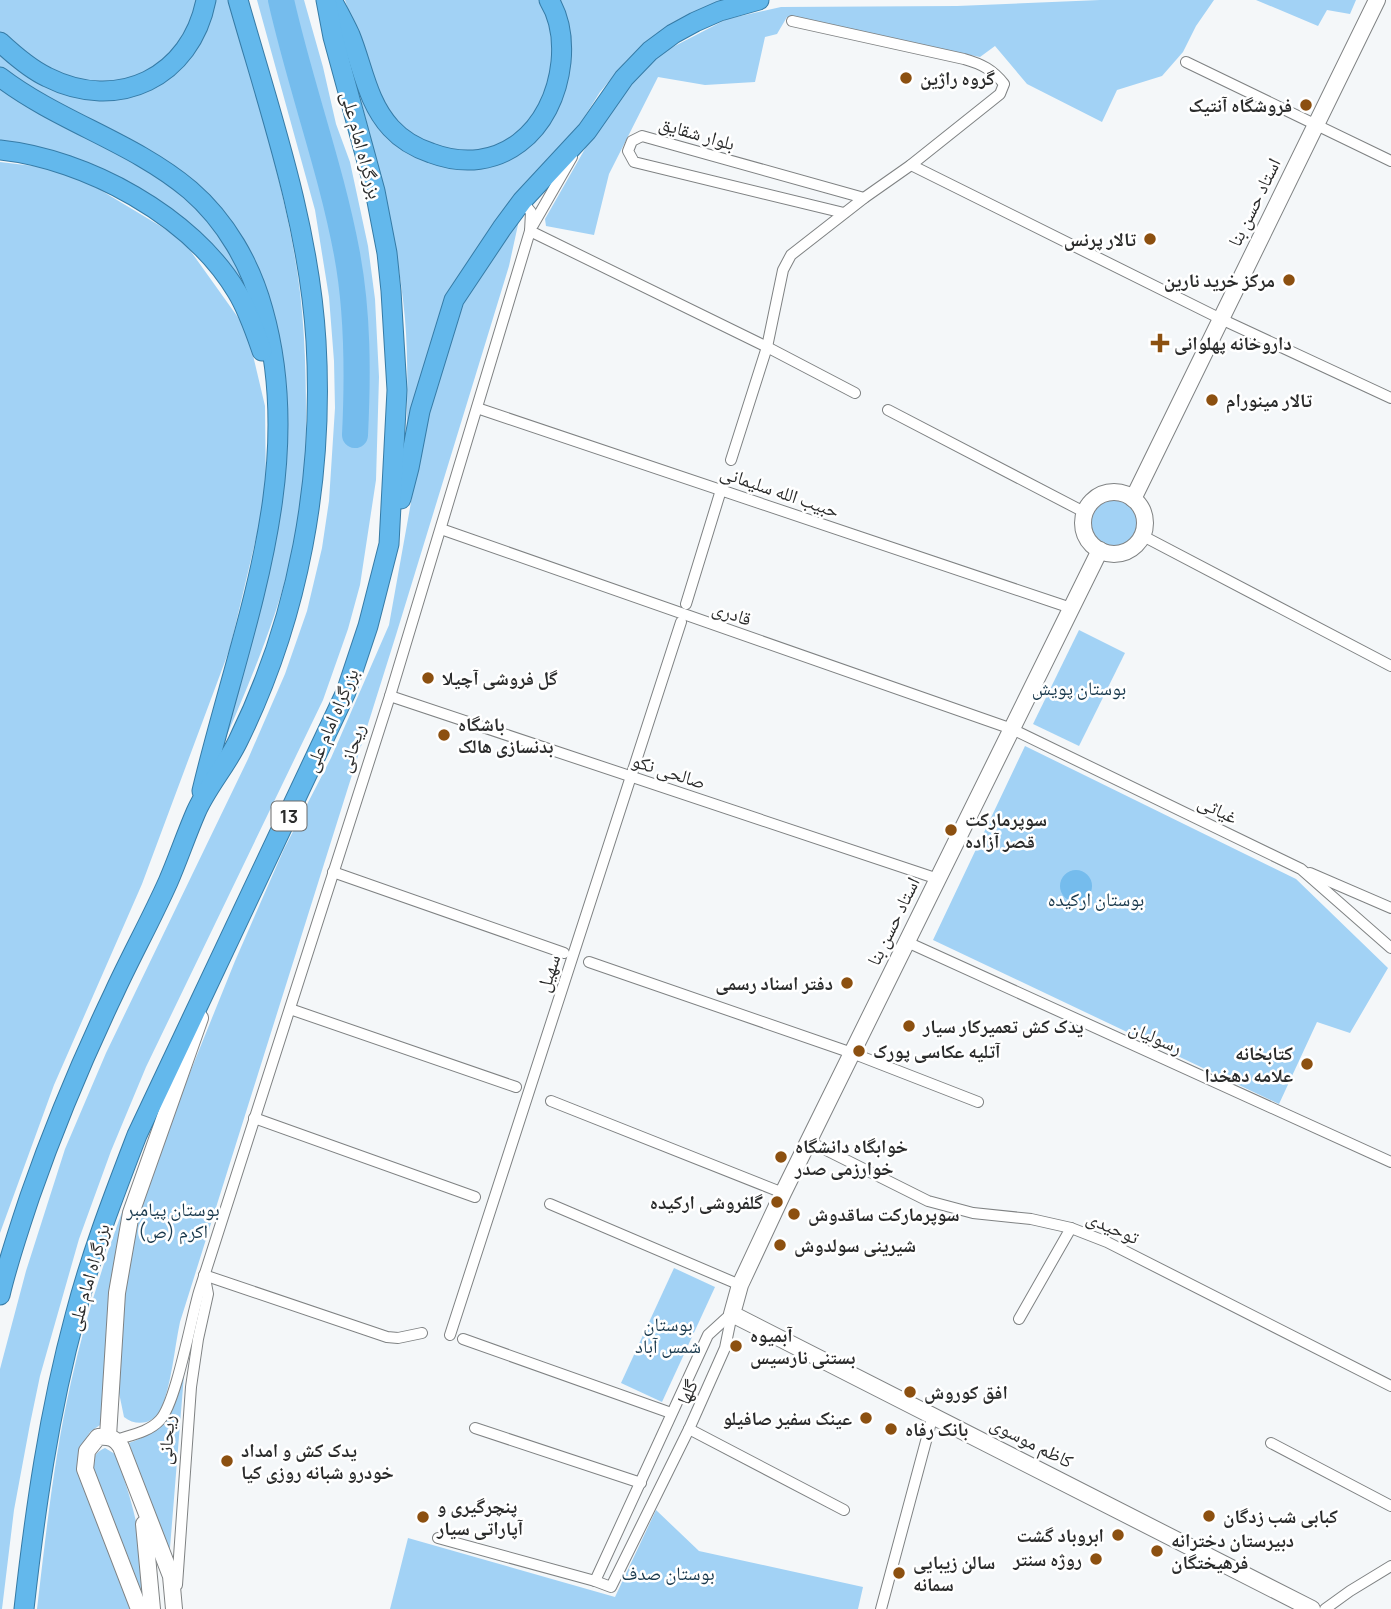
<svg xmlns="http://www.w3.org/2000/svg" width="1391" height="1609" font-family="Manrope,'Noto Naskh Arabic',sans-serif">
<rect width="100%" height="100%" fill="#f4f7f9"/>
<g fill="#a2d2f5">
<polygon points="0,0 200,0 188,36 155,70 109,85 54,74 0,32"/>
<path d="M213 0H228C252 83 279 166 294 252 304 306 306 361 306 416 306 464 303 511 291 558 273 633 239 706 209 777L286 423V384L279 340 269 302 231 225 0 69V51L31 77 139 91Z"/>
<polygon points="257,0 304,0 323,67 336,124 350,162 368,246 375,299 379,377 376,480 360,585 348,629 323,700 146,1067 111,1151 79,1239 40,1376 30,1424 14,1510 2,1609 0,1609 0,1369 26,1271 65,1149 106,1053 248,759 285,674 307,611 322,548 329,501 335,408 334,361 329,297 315,210"/>
<polygon points="345,0 541,0 552,22 557,60 542,104 521,134 478,155 418,142 383,107 365,62"/>
<path d="M558 0H728L703 8 675 22 650 39 625 62 600 92 578 127 476 251 405 468C407 418 409 369 405 319 396 221 368 128 343 34L372 111 457 167 486 168 504 161 546 118Z"/>
<polygon points="1100,0 1214,0 1196,26 1183,52 1162,76 1117,90 1102,122 1027,84 995,46 980,57 787,17 777,34 765,37 755,82 705,85 658,77 609,174 594,235 546,226 545,219 590,140 634,77 667,50 727,19 781,7 957,6"/>
<polygon points="1256,0 1356,0 1350,14 1327,10 1318,26"/>
<polygon points="0,85 165,178 211,218 253,296 185,226 0,145"/>
<polygon points="0,162 67,170 182,239 247,330 265,406 266,496 230,648 142,884 54,1085 0,1233"/>
<path d="M521 211 509 266 396 635 180 1322C174 1350 172 1383 161 1409 155 1424 136 1427 124 1417L118 1388 125 1268 132 1235 168 1127 235 961 284 849 331 758 389 625 432 385 450 327 480 272Z"/>
<circle cx="1114" cy="523" r="23"/>
<polygon points="1079,630 1125,653 1079,746 1033,724"/>
<polygon points="1025,746 1296,879 1388,968 1350,1033 1317,1022 1279,1104 933,940"/>
<path d="M172 1085 115 1268 100 1425 90 1432 81 1448 133 1609H37C46 1533 54 1457 71 1382 94 1279 132 1182 172 1085Z"/>
<polygon points="674,1268 715,1287 662,1402 621,1383"/>
<path d="M184 1375 169 1560 129 1443C167 1430 174 1412 184 1375Z"/>
<path d="M105 1448 115 1454 118 1461C137 1515 145 1552 144 1609L129 1559 91 1466C93 1457 96 1452 105 1448Z"/>
<polygon points="656,1510 699,1551 863,1587 858,1609 390,1609 408,1538 615,1597"/>
</g>
<circle fill="#75bced" cx="1076" cy="886" r="16"/>
<g fill="none" stroke-linecap="round" stroke-linejoin="round">
<path stroke="#75bced" stroke-width="26" d="M281 0C300 85 331 168 347 254 358 313 358 374 355 435"/>
<g stroke="#7f8283" stroke-width="12">
<g id="minor">
<polyline points="1186,62 1391,161"/>
<polyline points="911,165 1221,319 1391,398"/>
<polyline points="844,213 634,162 628,151 632,141 642,136 864,198"/>
<polyline points="533,225 572,157"/>
<polyline points="530,231 767,347 855,393"/>
<polyline points="477,408 1071,608"/>
<polyline points="888,410 1086,513"/>
<path d="M731 460 767 347 783 270 791 255 864 198 911 165 990 102 1000 94 1004 84C993 70 982 64 964 59L792 21"/>
<polyline points="441,529 1012,729 1301,869 1391,948"/>
<polyline points="1143,536 1391,666"/>
<polyline points="686,604 721,490"/>
<polyline points="390,696 938,879"/>
<polyline points="333,872 564,953"/>
<polyline points="1310,873 1391,908"/>
<polyline points="907,942 1391,1162"/>
<polyline points="589,962 852,1053 978,1102"/>
<polyline points="290,1009 516,1087"/>
<polyline points="551,1101 783,1193"/>
<polyline points="254,1118 475,1197"/>
<polyline points="808,1141 928,1201 973,1213 1031,1219 1071,1228 1107,1242 1391,1386"/>
<polyline points="550,1204 740,1285"/>
<polyline points="204,1275 387,1337 398,1338 422,1333"/>
<polyline points="1019,1319 1071,1228"/>
<polyline points="450,1335 681,622"/>
<polyline points="463,1339 671,1413"/>
<polyline points="475,1428 641,1483"/>
<polyline points="689,1429 844,1510"/>
<path d="M116 1440C131 1435 149 1432 160 1420 176 1403 191 1319 199 1292L390 696 530 231 531 212 522 201"/>
<polyline points="1271,1443 1391,1506"/>
<polyline points="438,1538 595,1581 611,1587 689,1429 725,1348 732,1314"/>
<polyline points="595,1581 708,1335 731,1314"/>
<polyline points="177,1585 191,1387 198,1339 208,1294 205,1278"/>
<polyline points="881,1609 933,1415"/>
<polyline points="1325,1609 1350,1591 1391,1566"/>
</g>
</g>
<g stroke="#7f8283" stroke-width="18">
<g id="secondary">
<circle cx="1114" cy="523" r="31"/>
<polyline points="1133,499 1377,0"/>
<polyline points="1100,550 783,1193 740,1285 732,1314 1312,1609"/>
<polyline points="108,1436 117,1293 131,1213 200,1018"/>
<polyline points="144,1524 152,1609"/>
<path d="M139 1609 85 1469 87 1451 98 1437C110 1436 115 1438 121 1447L171 1576 174 1609"/>
</g>
</g>
<g stroke="#367ba6" stroke-width="21">
<g id="trunk">
<path d="M333 2C339 13 345 24 350 35 363 67 367 102 391 128 402 140 416 148 431 153 500 179 554 130 561 62 563 41 560 18 549 0"/>
<path d="M0 42C14 55 30 69 47 77 118 113 191 77 206 0"/>
<path d="M0 77C59 122 133 142 190 190 226 221 251 265 263 310 309 473 239 634 202 791"/>
<path d="M0 150C86 159 192 216 237 292 248 310 255 331 262 351"/>
<polyline points="401,499 409,468 420,411 454,300 502,228 522,201 587,131 624,78 650,51 673,34 695,22 720,11 759,0"/>
<path d="M0 1295C8 1261 19 1229 30 1196 54 1127 82 1060 114 993 131 956 151 920 168 882 178 859 186 835 196 812 207 787 226 766 238 741 299 617 324 478 316 341 309 224 270 112 238 0"/>
<path d="M24 1609C35 1511 49 1412 75 1316 91 1254 114 1195 137 1135L346 692 368 626 389 544 397 390 391 291 387 253 375 191 333 37 326 0"/>
</g>
</g>
<use href="#minor" stroke="#fff" stroke-width="10"/>
<use href="#secondary" stroke="#fff" stroke-width="16"/>
<use href="#trunk" stroke="#63b8ec" stroke-width="19"/>
</g>
<g fill="#8c5010" stroke="#fff" stroke-width="2.5">
<circle cx="906" cy="78" r="7"/>
<circle cx="1306" cy="105" r="7"/>
<circle cx="1150" cy="239" r="7"/>
<circle cx="1289" cy="280" r="7"/>
<path d="M1156.5 332.5h7v7h7v7h-7v7h-7v-7h-7v-7h7z"/>
<circle cx="1212" cy="400" r="7"/>
<circle cx="428" cy="678" r="7"/>
<circle cx="444" cy="735" r="7"/>
<circle cx="951" cy="830" r="7"/>
<circle cx="847" cy="983" r="7"/>
<circle cx="909" cy="1026" r="7"/>
<circle cx="859" cy="1051" r="7"/>
<circle cx="1307" cy="1064" r="7"/>
<circle cx="781" cy="1157" r="7"/>
<circle cx="777" cy="1202" r="7"/>
<circle cx="794" cy="1214" r="7"/>
<circle cx="780" cy="1245" r="7"/>
<circle cx="736" cy="1346" r="7"/>
<circle cx="910" cy="1392" r="7"/>
<circle cx="866" cy="1418" r="7"/>
<circle cx="891" cy="1429" r="7"/>
<circle cx="227" cy="1461" r="7"/>
<circle cx="1209" cy="1516" r="7"/>
<circle cx="423" cy="1517" r="7"/>
<circle cx="1118" cy="1535" r="7"/>
<circle cx="1157" cy="1551" r="7"/>
<circle cx="1096" cy="1559" r="7"/>
<circle cx="899" cy="1573" r="7"/>
</g>
<g text-anchor="middle" dominant-baseline="central" stroke-width="5" stroke-linejoin="round" paint-order="stroke">
<rect fill="#fff" stroke="#6a6b6b" stroke-width="2" x="271.5" y="801.5" width="35" height="29" rx="5"/>
<g font-size="18" font-weight="bold" fill="#2a2b2b">
<text x="289" y="816">13</text>
</g>
<g font-size="19" font-weight="bold" fill="#2a2b2b" stroke="#fff" text-anchor="start">
<text x="920" y="78">گروه راژین</text>
<text x="1292" y="105" text-anchor="end">فروشگاه آنتیک</text>
<text x="1136" y="239" text-anchor="end">تالار پرنس</text>
<text x="1275" y="280" text-anchor="end">مرکز خرید نارین</text>
<text x="1174" y="343">داروخانه پهلوانی</text>
<text x="1226" y="400">تالار مینورام</text>
<text x="442" y="678">گل فروشی آچیلا</text>
<text x="458" y="724">باشگاه<tspan x="458" dy="22">بدنسازی هالک</tspan></text>
<text x="965" y="819">سوپرمارکت<tspan x="965" dy="22">قصر آزاده</tspan></text>
<text x="833" y="983" text-anchor="end">دفتر اسناد رسمی</text>
<text x="923" y="1026">یدک کش تعمیرکار سیار</text>
<text x="873" y="1051">آتلیه عکاسی پورک</text>
<text x="1293" y="1053" text-anchor="end">کتابخانه<tspan x="1293" dy="22">علامه دهخدا</tspan></text>
<text x="795" y="1146">خوابگاه دانشگاه<tspan x="795" dy="22">خوارزمی صدر</tspan></text>
<text x="763" y="1202" text-anchor="end">گلفروشی ارکیده</text>
<text x="808" y="1214">سوپرمارکت ساقدوش</text>
<text x="794" y="1245">شیرینی سولدوش</text>
<text x="750" y="1335">آبمیوه<tspan x="750" dy="22">بستنی نارسیس</tspan></text>
<text x="924" y="1392">افق کوروش</text>
<text x="852" y="1418" text-anchor="end">عینک سفیر صافیلو</text>
<text x="905" y="1429">بانک رفاه</text>
<text x="241" y="1450">یدک کش و امداد<tspan x="241" dy="22">خودرو شبانه روزی کیا</tspan></text>
<text x="437" y="1506">پنچرگیری و<tspan x="437" dy="22">آپاراتی سیار</tspan></text>
<text x="1223" y="1516">کبابی شب زدگان</text>
<text x="1104" y="1535" text-anchor="end">ابروباد گشت</text>
<text x="1171" y="1540">دبیرستان دخترانه<tspan x="1171" dy="22">فرهیختگان</tspan></text>
<text x="1082" y="1559" text-anchor="end">روژه سنتر</text>
<text x="913" y="1562">سالن زیبایی<tspan x="913" dy="22">سمانه</tspan></text>
</g>
<g font-size="19" fill="#2a2b2b" stroke="#fff">
<text transform="translate(697 133) rotate(16)">بلوار شقایق</text>
<text transform="translate(362 145) rotate(75)">بزرگراه امام علی</text>
<text transform="translate(1254 202) rotate(-64)">استاد حسن بنا</text>
<text transform="translate(780 491) rotate(19)">حبیب الله سلیمانی</text>
<text transform="translate(732 613) rotate(19)">قادری</text>
<text transform="translate(331 720) rotate(-67)">بزرگراه امام علی</text>
<text transform="translate(351 748) rotate(-72)">ریحانی</text>
<text transform="translate(669 771) rotate(18)">صالحی نکو</text>
<text transform="translate(1218 809) rotate(26)">غیاثی</text>
<text transform="translate(893 921) rotate(-64)">استاد حسن بنا</text>
<text transform="translate(548 973) rotate(-72)">سهیل</text>
<text transform="translate(1156 1037) rotate(24)">رسولیان</text>
<text transform="translate(1113 1227) rotate(24)">توحیدی</text>
<text transform="translate(88 1277) rotate(-74)">بزرگراه امام علی</text>
<text transform="translate(687 1392) rotate(-66)">گلها</text>
<text transform="translate(166 1440) rotate(-86)">ریحانی</text>
<text transform="translate(1032 1442) rotate(27)">کاظم موسوی</text>
</g>
<g font-size="19" fill="#18384c" stroke="#fff">
<text x="1079" y="688">بوستان پویش</text>
<text x="1096" y="899">بوستان ارکیده</text>
<text x="173" y="1209">بوستان پیامبر<tspan x="173" dy="22">اکرم (ص)</tspan></text>
<text x="668" y="1324">بوستان<tspan x="668" dy="22">شمس آباد</tspan></text>
<text x="668" y="1573">بوستان صدف</text>
</g>
</g>
</svg>
